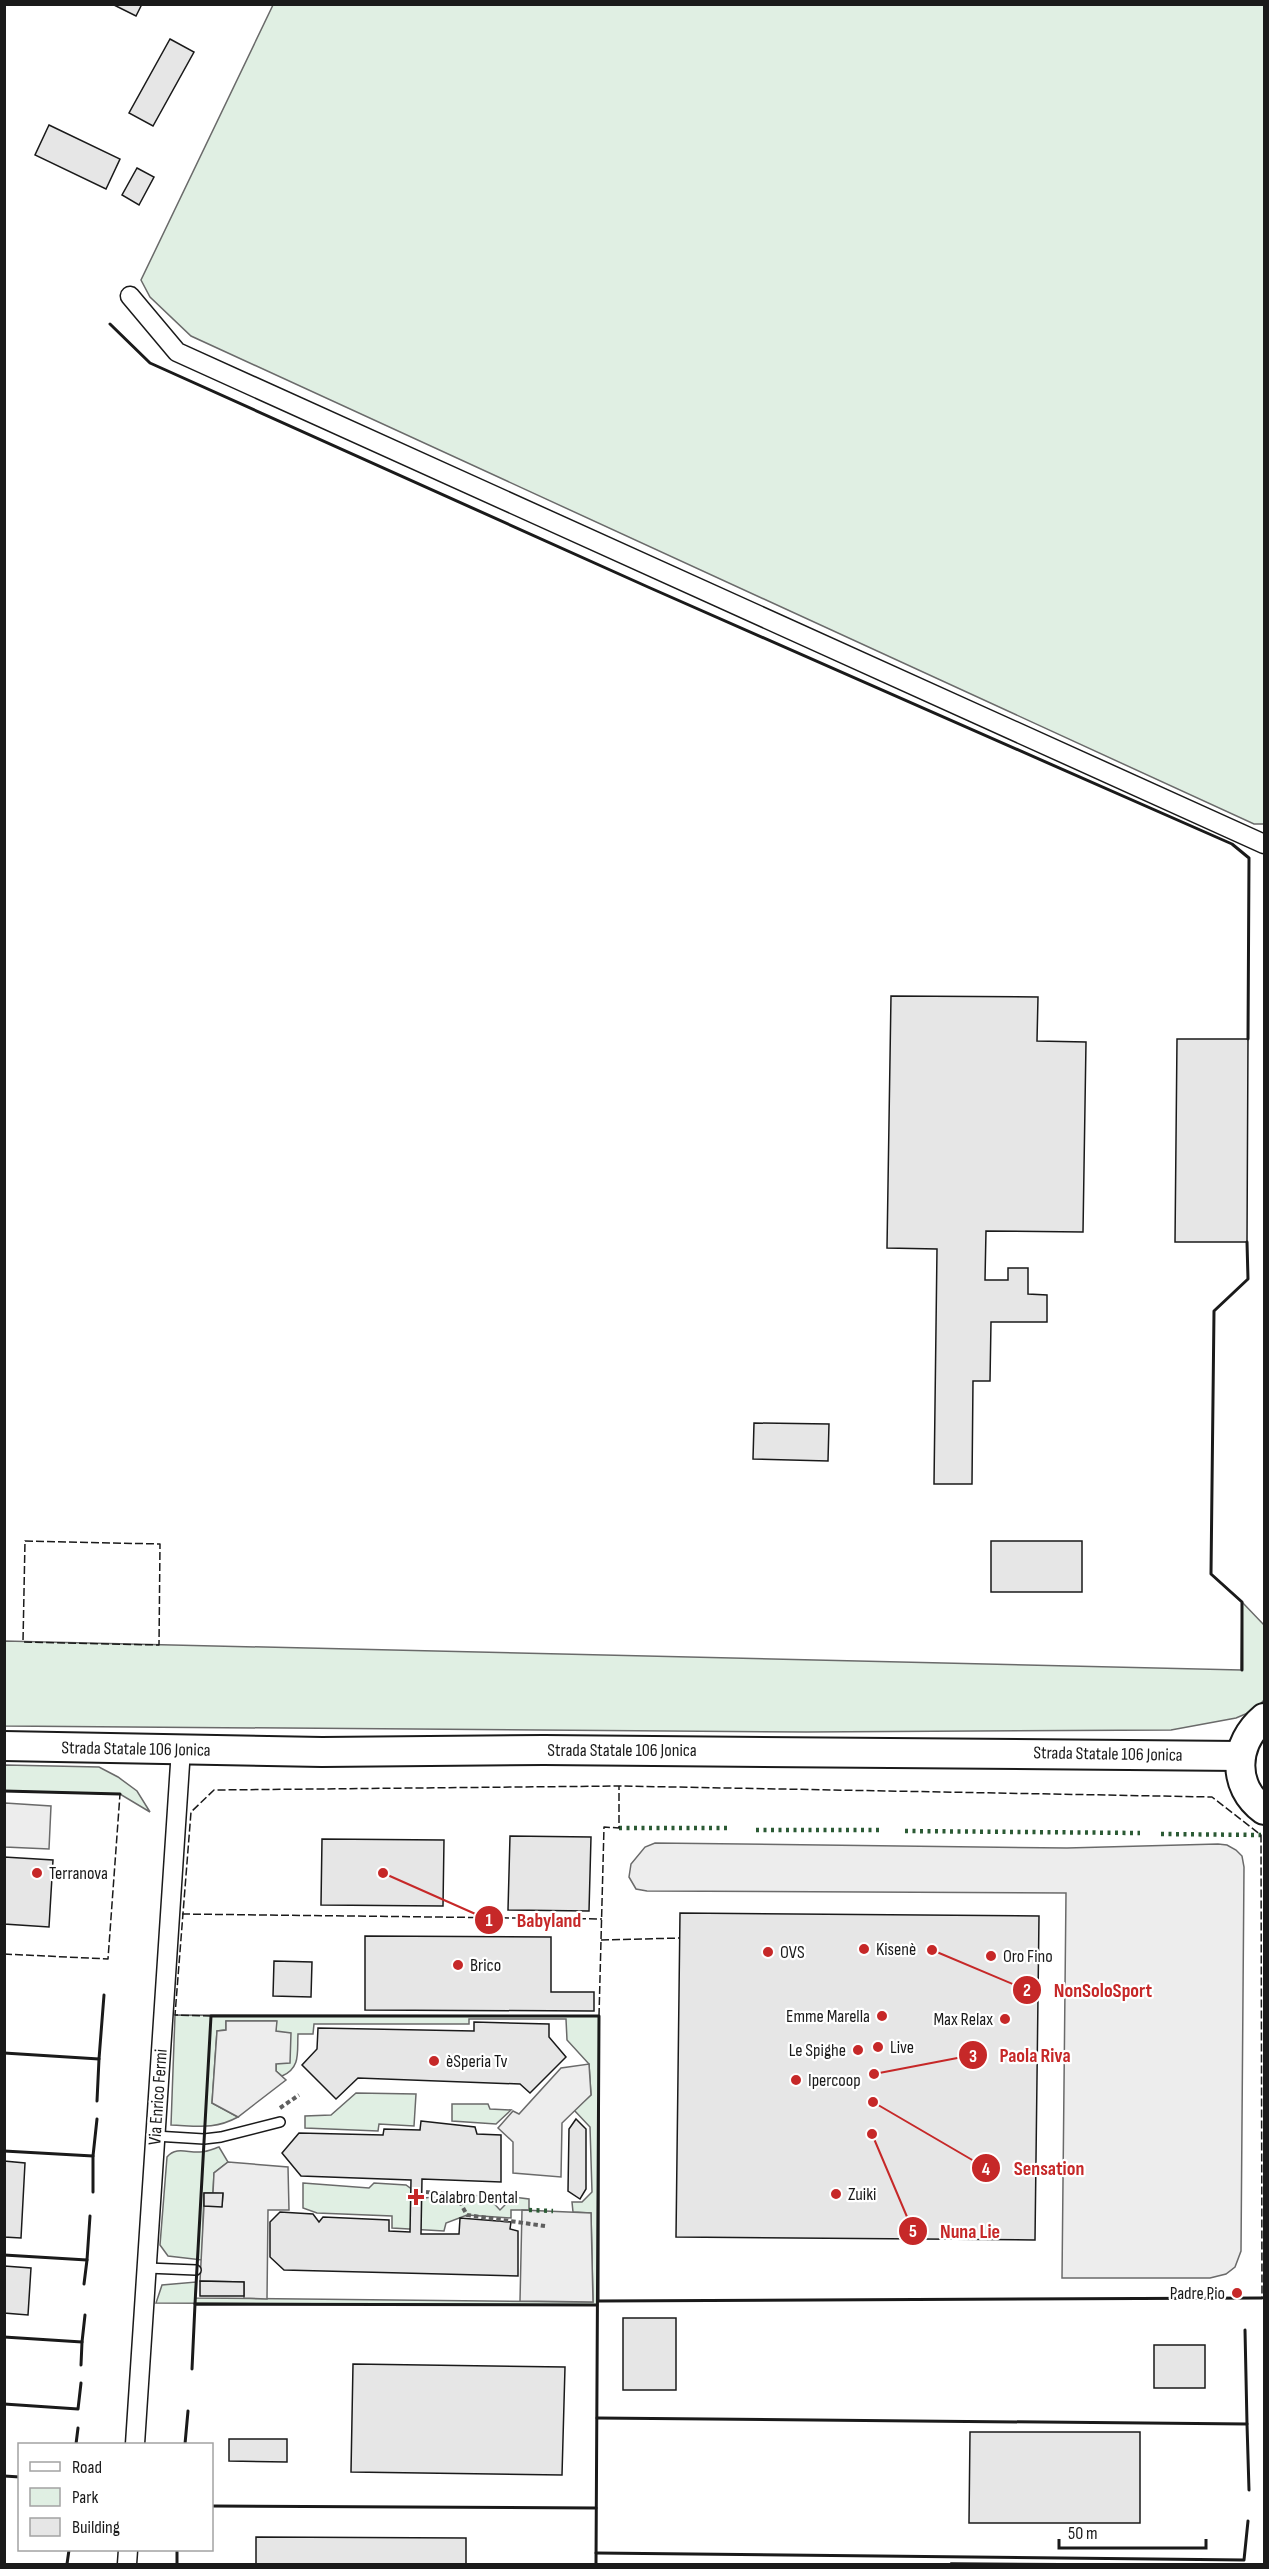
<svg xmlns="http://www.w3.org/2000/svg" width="1269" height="2569" font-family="'Sofia Sans Condensed',sans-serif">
<rect width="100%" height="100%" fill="#fff"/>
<g fill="#e0efe3" stroke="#6a6a6a" stroke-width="1.5">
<polygon points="273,5 1264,5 1264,824 1254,824 191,336 150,297 141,280"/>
<polygon points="1242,1602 1264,1625 1264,1700 1255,1710 1236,1718 1171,1730 806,1732 5,1726 5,1641 1241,1670"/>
<polygon points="5,1765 99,1767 118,1777 137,1791 150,1812 120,1794 5,1791"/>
<path d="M175 2015 599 2016V2301L597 2305 156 2303 162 2285 196 2282 195 2298 593 2302 591 2213 573 2212 572 2202H582L592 2192 590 2127 574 2110 591 2095 589 2064 567 2040 566 2019H469V2024H314L313 2034H298C297 2052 301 2068 282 2076L276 2071V2021H226V2030L217 2031 212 2103 238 2117C214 2130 198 2126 171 2125Z"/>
<polygon points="356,2093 416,2094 414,2126 379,2124 378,2131 305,2128 305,2116 331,2115"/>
<polygon points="452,2104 488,2104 490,2109 511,2110 496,2124 452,2121"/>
<path d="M219 2147 228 2162 214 2173 213 2193H204L202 2260 168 2256 160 2245 167 2157C176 2146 188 2153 200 2152 207 2152 213 2149 219 2147Z"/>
<polygon points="303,2183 369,2188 374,2183 406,2185 424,2198 456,2195 487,2196 500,2210 513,2197 529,2199 529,2210 511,2210 511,2218 467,2215 446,2223 444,2231 392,2228 392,2216 317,2213 303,2208"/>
</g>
<g fill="#ededed" stroke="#6a6a6a" stroke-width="1.5">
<polygon points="5,1803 51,1806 49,1849 5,1847"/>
<polygon points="655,1843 1067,1848 1218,1844 1227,1845 1236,1850 1242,1856 1244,1867 1241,2251 1235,2267 1226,2274 1210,2278 1062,2278 1066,1893 647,1891 636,1889 629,1877 631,1864 645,1847"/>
<polygon points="226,2021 277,2021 276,2031 291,2033 290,2063 276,2064 276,2071 286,2080 238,2117 212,2103 217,2031 226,2030"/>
<polygon points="589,2064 591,2095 562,2123 561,2177 513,2173 513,2142 498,2128 513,2111 519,2114 561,2068"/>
<polygon points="228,2162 288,2167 289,2210 268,2210 267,2299 244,2298 244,2282 200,2281 204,2206 222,2206 223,2194 213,2193 214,2173"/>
<polygon points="522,2210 591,2213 593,2302 520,2301"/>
</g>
<g fill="#e6e6e6" stroke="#1a1a1a" stroke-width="1.5">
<polygon points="112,4 142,4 136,16"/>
<polygon points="170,39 194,52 153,126 129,113"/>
<polygon points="49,125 120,159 106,189 35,155"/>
<polygon points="137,168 154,177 139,205 122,195"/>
<polygon points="891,996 1038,997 1037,1041 1086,1042 1083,1232 986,1231 985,1280 1008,1280 1008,1268 1028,1268 1028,1294 1047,1295 1047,1322 991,1322 990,1381 973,1381 972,1484 934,1484 937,1249 887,1248"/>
<polygon points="1177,1039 1248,1039 1247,1242 1175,1242"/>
<polygon points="754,1423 829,1424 828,1461 753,1459"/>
<rect x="991" y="1541" width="91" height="51"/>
<polygon points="510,1836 591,1837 589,1911 508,1910"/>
<polygon points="322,1839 444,1840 443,1906 321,1905"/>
<polygon points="4,1857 53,1860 49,1927 4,1924"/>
<polygon points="680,1913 1039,1916 1035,2240 676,2237"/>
<polygon points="365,1936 551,1937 551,1992 594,1992 594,2011 365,2010"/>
<polygon points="274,1961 312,1962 311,1997 273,1996"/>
<polygon points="474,2022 549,2024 549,2037 566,2057 530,2093 520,2084 358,2078 336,2099 302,2065 317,2049 318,2028 474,2031"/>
<polygon points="576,2119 586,2129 586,2189 580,2199 568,2191 569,2129"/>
<polygon points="421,2121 475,2127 477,2134 501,2135 501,2182 422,2179 421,2234 459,2234 460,2218 511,2222 510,2229 518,2231 518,2276 284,2270 270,2257 270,2222 280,2212 313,2214 319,2222 323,2217 389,2220 389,2231 410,2232 411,2180 301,2176 282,2153 299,2133 383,2135 384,2129 420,2130"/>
<polygon points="4,2161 25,2163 21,2238 4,2237"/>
<polygon points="204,2193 223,2193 222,2207 204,2206"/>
<polygon points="4,2266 31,2268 28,2315 4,2313"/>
<polygon points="200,2281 244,2282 244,2296 200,2296"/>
<rect x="623" y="2318" width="53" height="72"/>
<rect x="1154" y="2345" width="51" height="43"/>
<polygon points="353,2364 565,2367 562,2475 351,2472"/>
<polygon points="970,2432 1140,2432 1140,2523 969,2523"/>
<polygon points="229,2439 287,2439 287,2462 229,2461"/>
<polygon points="256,2537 466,2538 466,2564 256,2564"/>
<polygon points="951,2563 1105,2564 951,2564"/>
</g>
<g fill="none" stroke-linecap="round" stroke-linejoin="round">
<g stroke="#1a1a1a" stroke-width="12">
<g id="lane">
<polyline points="155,2136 204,2139 221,2137 280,2122"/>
<polyline points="147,2268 196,2270"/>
</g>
</g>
<g stroke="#1a1a1a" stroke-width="21">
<g id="street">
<polyline points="130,296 177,352 1264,844"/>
<polyline points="135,2444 181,1749"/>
<polyline points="127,2564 128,2550"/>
</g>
</g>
<g stroke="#1a1a1a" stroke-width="32">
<g id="primary">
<path d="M1264 1718C1234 1743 1231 1786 1264 1810"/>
<polyline points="4,1746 322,1752 544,1750 1240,1756"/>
</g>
</g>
<g stroke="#5f5f5f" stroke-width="4" stroke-dasharray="4.5 3" stroke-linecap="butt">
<polyline points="280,2108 299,2095"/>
<polyline points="426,2192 456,2195 467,2215 545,2226"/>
</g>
<use href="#lane" stroke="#fff" stroke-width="9"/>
<use href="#street" stroke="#fff" stroke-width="18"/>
<use href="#primary" stroke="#fff" stroke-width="28"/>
<g stroke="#2b5a34" stroke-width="4.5" stroke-dasharray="3 4.5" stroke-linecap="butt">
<polyline points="619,1828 731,1828"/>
<polyline points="756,1830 881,1830"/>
<polyline points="905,1831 1140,1833"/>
<polyline points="1161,1834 1261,1835"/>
<polyline points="529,2210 553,2211"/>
</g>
<g stroke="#1a1a1a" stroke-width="1.5" stroke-dasharray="8 3" stroke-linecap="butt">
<polygon points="25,1541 160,1544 159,1645 23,1642"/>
<polyline points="182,1914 602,1919"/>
<polyline points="601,1940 680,1938"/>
<polyline points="4,1954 108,1959 120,1794"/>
<polyline points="211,2016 175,2015 191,1812 214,1790 619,1786 1212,1797 1261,1835 1262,2298"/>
<polyline points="599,2016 604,1827 619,1828 619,1786"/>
</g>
<g stroke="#1a1a1a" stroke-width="3">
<polyline points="110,324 150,363 648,587 1232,844 1249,858 1248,1039"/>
<polyline points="1242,1670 1242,1602 1211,1574 1214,1311 1248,1279 1247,1242"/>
<polyline points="4,1791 120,1794"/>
<polyline points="4,2053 99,2059 104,1995"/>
<polyline points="97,2101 99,2059"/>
<polyline points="4,2151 93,2156 97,2119"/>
<polyline points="93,2192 93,2156"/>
<polyline points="4,2255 87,2260 90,2216"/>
<polyline points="84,2284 87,2260"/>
<polyline points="599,2301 1262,2298"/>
<polyline points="195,2304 211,2016 599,2016 596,2564"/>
<polyline points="4,2337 82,2342 85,2315"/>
<polyline points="81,2365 82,2342"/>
<polyline points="192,2369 195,2304 597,2305"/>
<polyline points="4,2404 78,2409 81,2383"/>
<polyline points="597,2418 1247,2424 1245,2330"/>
<polyline points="1247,2424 1249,2490"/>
<polyline points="76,2444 78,2428"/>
<polyline points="185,2444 188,2411"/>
<polyline points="4,2476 20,2477"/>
<polyline points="212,2506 596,2508"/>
<polyline points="596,2553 1244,2560 1248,2521"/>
<polyline points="67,2564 69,2550"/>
<polyline points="177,2564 177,2550"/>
</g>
</g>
<g fill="#c62828" stroke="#fff" stroke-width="2">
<circle cx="37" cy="1873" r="6"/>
<circle cx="864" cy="1949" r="6"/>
<circle cx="768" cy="1952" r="6"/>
<circle cx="991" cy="1956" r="6"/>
<circle cx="458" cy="1965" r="6"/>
<circle cx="882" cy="2016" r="6"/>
<circle cx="1005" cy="2019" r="6"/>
<circle cx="878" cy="2047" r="6"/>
<circle cx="858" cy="2050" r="6"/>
<circle cx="434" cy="2061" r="6"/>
<circle cx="796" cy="2080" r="6"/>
<circle cx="836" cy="2194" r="6"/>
<path d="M413 2188h6v6h6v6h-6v6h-6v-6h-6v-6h6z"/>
<circle cx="1237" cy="2293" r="6"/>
</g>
<g text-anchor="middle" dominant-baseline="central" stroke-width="4.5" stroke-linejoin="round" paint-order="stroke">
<g font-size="18" fill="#1a1a1a" stroke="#fff">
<text transform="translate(136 1749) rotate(1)">Strada Statale 106 Jonica</text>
<text x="622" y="1750">Strada Statale 106 Jonica</text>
<text transform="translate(1108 1754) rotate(1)">Strada Statale 106 Jonica</text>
<text transform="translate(158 2097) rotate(-86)">Via Enrico Fermi</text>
</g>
<g font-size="18" fill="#1a1a1a" stroke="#fff" text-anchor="start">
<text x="49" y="1873">Terranova</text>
<text x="876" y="1949">Kisenè</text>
<text x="780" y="1952">OVS</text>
<text x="1003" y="1956">Oro Fino</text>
<text x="470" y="1965">Brico</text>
<text x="870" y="2016" text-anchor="end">Emme Marella</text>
<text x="993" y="2019" text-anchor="end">Max Relax</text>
<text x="890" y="2047">Live</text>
<text x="846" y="2050" text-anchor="end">Le Spighe</text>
<text x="446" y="2061">èSperia Tv</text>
<text x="808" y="2080">Ipercoop</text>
<text x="848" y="2194">Zuiki</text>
<text x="430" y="2197">Calabro Dental</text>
<text x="1225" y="2293" text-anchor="end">Padre Pio</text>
</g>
</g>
<path fill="none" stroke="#c62828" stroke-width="2" d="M383 1873L489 1920M932 1950L1027 1990M874 2074L973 2055M873 2102L986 2168M872 2134L913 2231"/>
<g fill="#c62828" stroke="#fff" stroke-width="2">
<circle cx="383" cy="1873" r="6"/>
<circle cx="932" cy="1950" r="6"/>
<circle cx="874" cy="2074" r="6"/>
<circle cx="873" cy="2102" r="6"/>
<circle cx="872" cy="2134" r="6"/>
<circle cx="489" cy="1920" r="15"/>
<circle cx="1027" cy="1990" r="15"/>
<circle cx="973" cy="2055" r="15"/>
<circle cx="986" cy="2168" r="15"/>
<circle cx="913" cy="2231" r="15"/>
</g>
<g font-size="18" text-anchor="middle" font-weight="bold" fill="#fff">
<text x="489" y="1926">1</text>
<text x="1027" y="1996">2</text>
<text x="973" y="2062">3</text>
<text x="986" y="2175">4</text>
<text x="913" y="2237">5</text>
</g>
<g font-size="20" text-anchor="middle" font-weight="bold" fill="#c62828" stroke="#fff" stroke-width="4.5" stroke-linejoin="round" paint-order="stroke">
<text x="549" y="1927">Babyland</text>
<text x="1103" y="1997">NonSoloSport</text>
<text x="1035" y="2062">Paola Riva</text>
<text x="1049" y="2175">Sensation</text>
<text x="970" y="2238">Nuna Lie</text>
</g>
<rect width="1269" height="2569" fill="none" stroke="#1a1a1a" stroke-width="12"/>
<rect x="18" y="2443" width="195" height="108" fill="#ffffff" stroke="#a3a3a3" stroke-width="1.5"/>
<rect x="30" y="2462" width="30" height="9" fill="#ffffff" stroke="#a3a3a3" stroke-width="1.5"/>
<text x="72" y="2473" font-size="18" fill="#1a1a1a">Road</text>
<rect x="30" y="2488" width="30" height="18" fill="#e0efe3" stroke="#a3a3a3" stroke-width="1.5"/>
<text x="72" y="2503" font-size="18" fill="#1a1a1a">Park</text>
<rect x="30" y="2518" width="30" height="18" fill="#e6e6e6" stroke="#a3a3a3" stroke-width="1.5"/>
<text x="72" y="2533" font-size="18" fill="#1a1a1a">Building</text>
<path d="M1059 2539v9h147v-9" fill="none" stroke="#1a1a1a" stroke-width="3"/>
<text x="1068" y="2539" font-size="18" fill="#1a1a1a" stroke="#ffffff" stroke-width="4.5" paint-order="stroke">50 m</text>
</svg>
